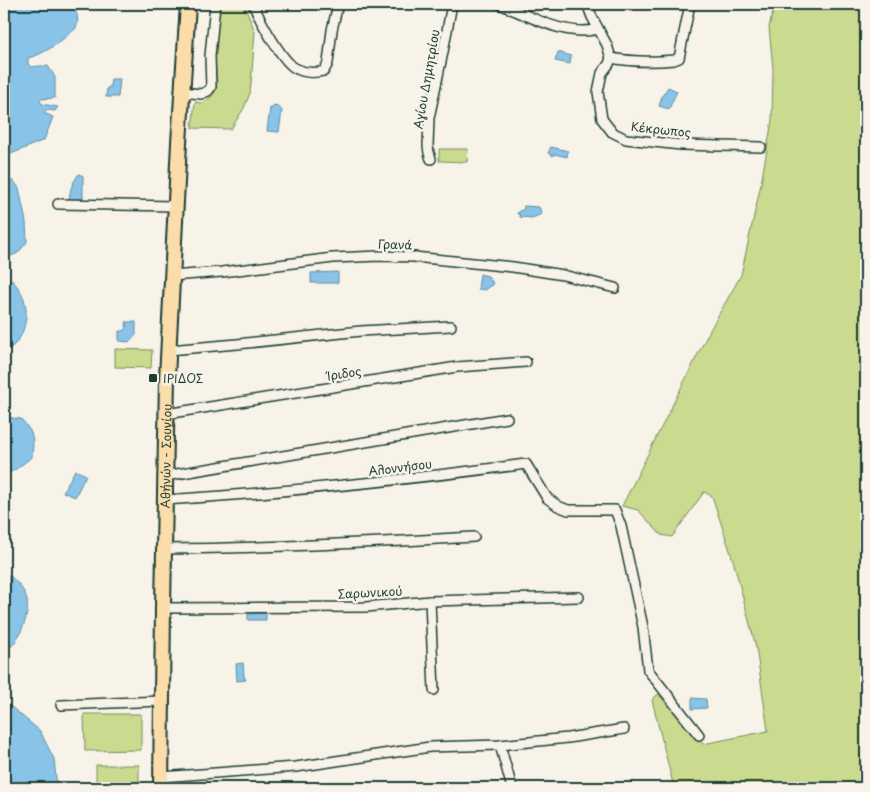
<svg xmlns="http://www.w3.org/2000/svg" width="870" height="792" font-family="'Playpen Sans',sans-serif">
<rect width="100%" height="100%" fill="#f7f3e8"/>
<filter id="ink" filterUnits="userSpaceOnUse"><feTurbulence type="fractalNoise" baseFrequency=".02" numOctaves="2"/><feDisplacementMap in="SourceGraphic" scale="10" xChannelSelector="R" yChannelSelector="G"/><feConvolveMatrix kernelMatrix="1 2 1 2 8 2 1 2 1" color-interpolation-filters="sRGB"/></filter>
<g filter="url(#ink)">
<g fill="#cada8e" stroke="#748c61">
<polygon points="219,4 244,4 255,32 251,84 250,93 244,108 231,129 192,128 195,102 203,103 210,98 215,92 217,82 214,51"/>
<polygon points="775,4 866,4 866,788 674,788 652,700 658,694 703,744 768,731 756,647 733,560 712,496 704,492 672,537 661,535 638,510 622,506 710,330 741,275 761,184 772,120 773,69 769,27"/>
<polygon points="439,149 468,149 467,162 439,161"/>
<polygon points="115,349 152,350 151,368 115,367"/>
<polygon points="84,714 141,714 141,750 85,751"/>
<polygon points="96,765 139,765 139,787 96,788"/>
</g>
<g fill="#89c3e8" stroke="#5f8da0">
<path d="M4 4H73C76 10 80 21 76 28 75 30 72 31 70 33 58 44 44 54 28 58V64L31 67 39 66H48L55 77V98L41 99 40 101 42 104 58 107 55 111 46 110 44 113 53 117 44 140 4 157Z"/>
<polygon points="558,52 571,56 570,64 555,61"/>
<polygon points="111,79 120,79 118,97 106,97 107,88 110,87"/>
<polygon points="668,87 677,91 669,109 659,106 662,96"/>
<polygon points="275,105 278,106 282,111 279,132 267,131 270,108 272,108"/>
<polygon points="551,147 568,151 567,157 554,154 553,156 548,153"/>
<path d="M79 174 83 176V201H69C70 189 72 183 79 174Z"/>
<polygon points="13,180 19,188 26,222 27,242 18,253 4,259 4,181 8,183"/>
<polygon points="524,206 539,207 542,214 532,218 520,217 519,214 517,214 517,213 519,213 519,211 523,210"/>
<polygon points="338,272 338,283 311,283 311,273"/>
<polygon points="480,274 488,276 488,277 490,278 489,280 492,281 493,285 492,286 489,286 489,288 486,288 486,290 478,289"/>
<path d="M4 276H8C15 283 21 290 24 299 29 313 25 335 14 345 12 348 7 350 4 351Z"/>
<path d="M126 322H136V335L130 342 119 341V331C126 332 127 328 126 322Z"/>
<path d="M4 417 21 419C34 434 34 437 32 457L16 469 4 476Z"/>
<polygon points="75,470 86,475 75,497 63,492"/>
<path d="M9 575C17 582 25 590 27 600 30 617 18 644 4 653V576Z"/>
<polygon points="266,613 266,620 248,620 248,614"/>
<polygon points="243,663 244,676 246,680 237,681 236,664"/>
<polygon points="692,698 706,699 707,708 692,709"/>
<polygon points="4,701 40,731 54,759 57,788 4,788"/>
</g>
<g fill="none" stroke-linecap="round" stroke-linejoin="round">
<g stroke="#1f3d34" stroke-width="12">
<g id="minor">
<path d="M253 4C259 18 283 64 297 69 305 73 316 73 324 71L328 63 332 30 338 4"/>
<path d="M499 4C528 15 567 38 598 29"/>
<polyline points="587,4 592,17 607,45 611,58 609,64 602,73 598,92 602,119 612,132 626,139 681,145 761,147"/>
<path d="M611 58C633 62 653 62 674 60L679 58 690 4"/>
<polyline points="182,92 201,94 208,91 211,87 210,56 215,4"/>
<polyline points="431,159 429,153 428,146 429,118 443,52 452,4"/>
<polyline points="58,204 176,206"/>
<polyline points="172,276 222,272 333,258 379,256 414,257 513,267 563,275 615,288"/>
<polyline points="169,350 237,344 361,331 451,326"/>
<polyline points="166,414 457,367 526,362"/>
<polyline points="165,476 507,418"/>
<path d="M165 500C286 492 406 480 526 464L547 498 558 506 568 510H615L621 526 643 627 648 670 699 735"/>
<path d="M164 549C268 548 371 543 474 537"/>
<polyline points="430,601 434,690"/>
<polyline points="163,608 366,607 430,601 579,597"/>
<polyline points="61,705 162,701"/>
<polyline points="500,745 512,788"/>
<polyline points="161,777 296,767 430,747 500,745 568,738 624,729"/>
</g>
</g>
<g stroke="#1f3d34" stroke-width="18">
<g id="primary">
<path id="s1" d="M161 788 163 608 167 378 179 143 188 4"/>
</g>
</g>
<use href="#minor" stroke="#f7f3e8" stroke-width="9"/>
<use href="#primary" stroke="#faddab" stroke-width="14"/>
</g>
</g>
<rect fill="#1f3d34" stroke="#f7f3e8" stroke-width="2" x="148" y="373" width="10" height="10" rx="2.5"/>
<g text-anchor="middle" dominant-baseline="central" stroke-width="5" stroke-linejoin="round" paint-order="stroke">
<g font-size="12" fill="#1f3d34" stroke="#f7f3e8">
<text transform="translate(426 79) rotate(-80)">Αγίου Δημητρίου</text>
<text transform="translate(661 129) rotate(6)">Κέκρωπος</text>
<text transform="translate(395 244) rotate(2)">Γρανά</text>
<text transform="translate(344 373) rotate(-9)">Ίριδος</text>
<text stroke="none"><textPath href="#s1" startOffset="332">Αθήνών - Σουνίου</textPath></text>
<text transform="translate(400 467) rotate(-7)">Αλοννήσου</text>
<text transform="translate(370 592) rotate(-3)">Σαρωνικού</text>
</g>
<g font-size="12" fill="#1f3d34" stroke="#f7f3e8" text-anchor="start">
<text x="163" y="378">ΙΡΙΔΟΣ</text>
</g>
</g>
<rect width="870" height="792" fill="none" stroke="#f7f3e8" stroke-width="20"/>
<rect x="10" y="10" width="850" height="772" fill="none" stroke="#1f3d34" stroke-width="2" filter="url(#ink)"/>
</svg>
